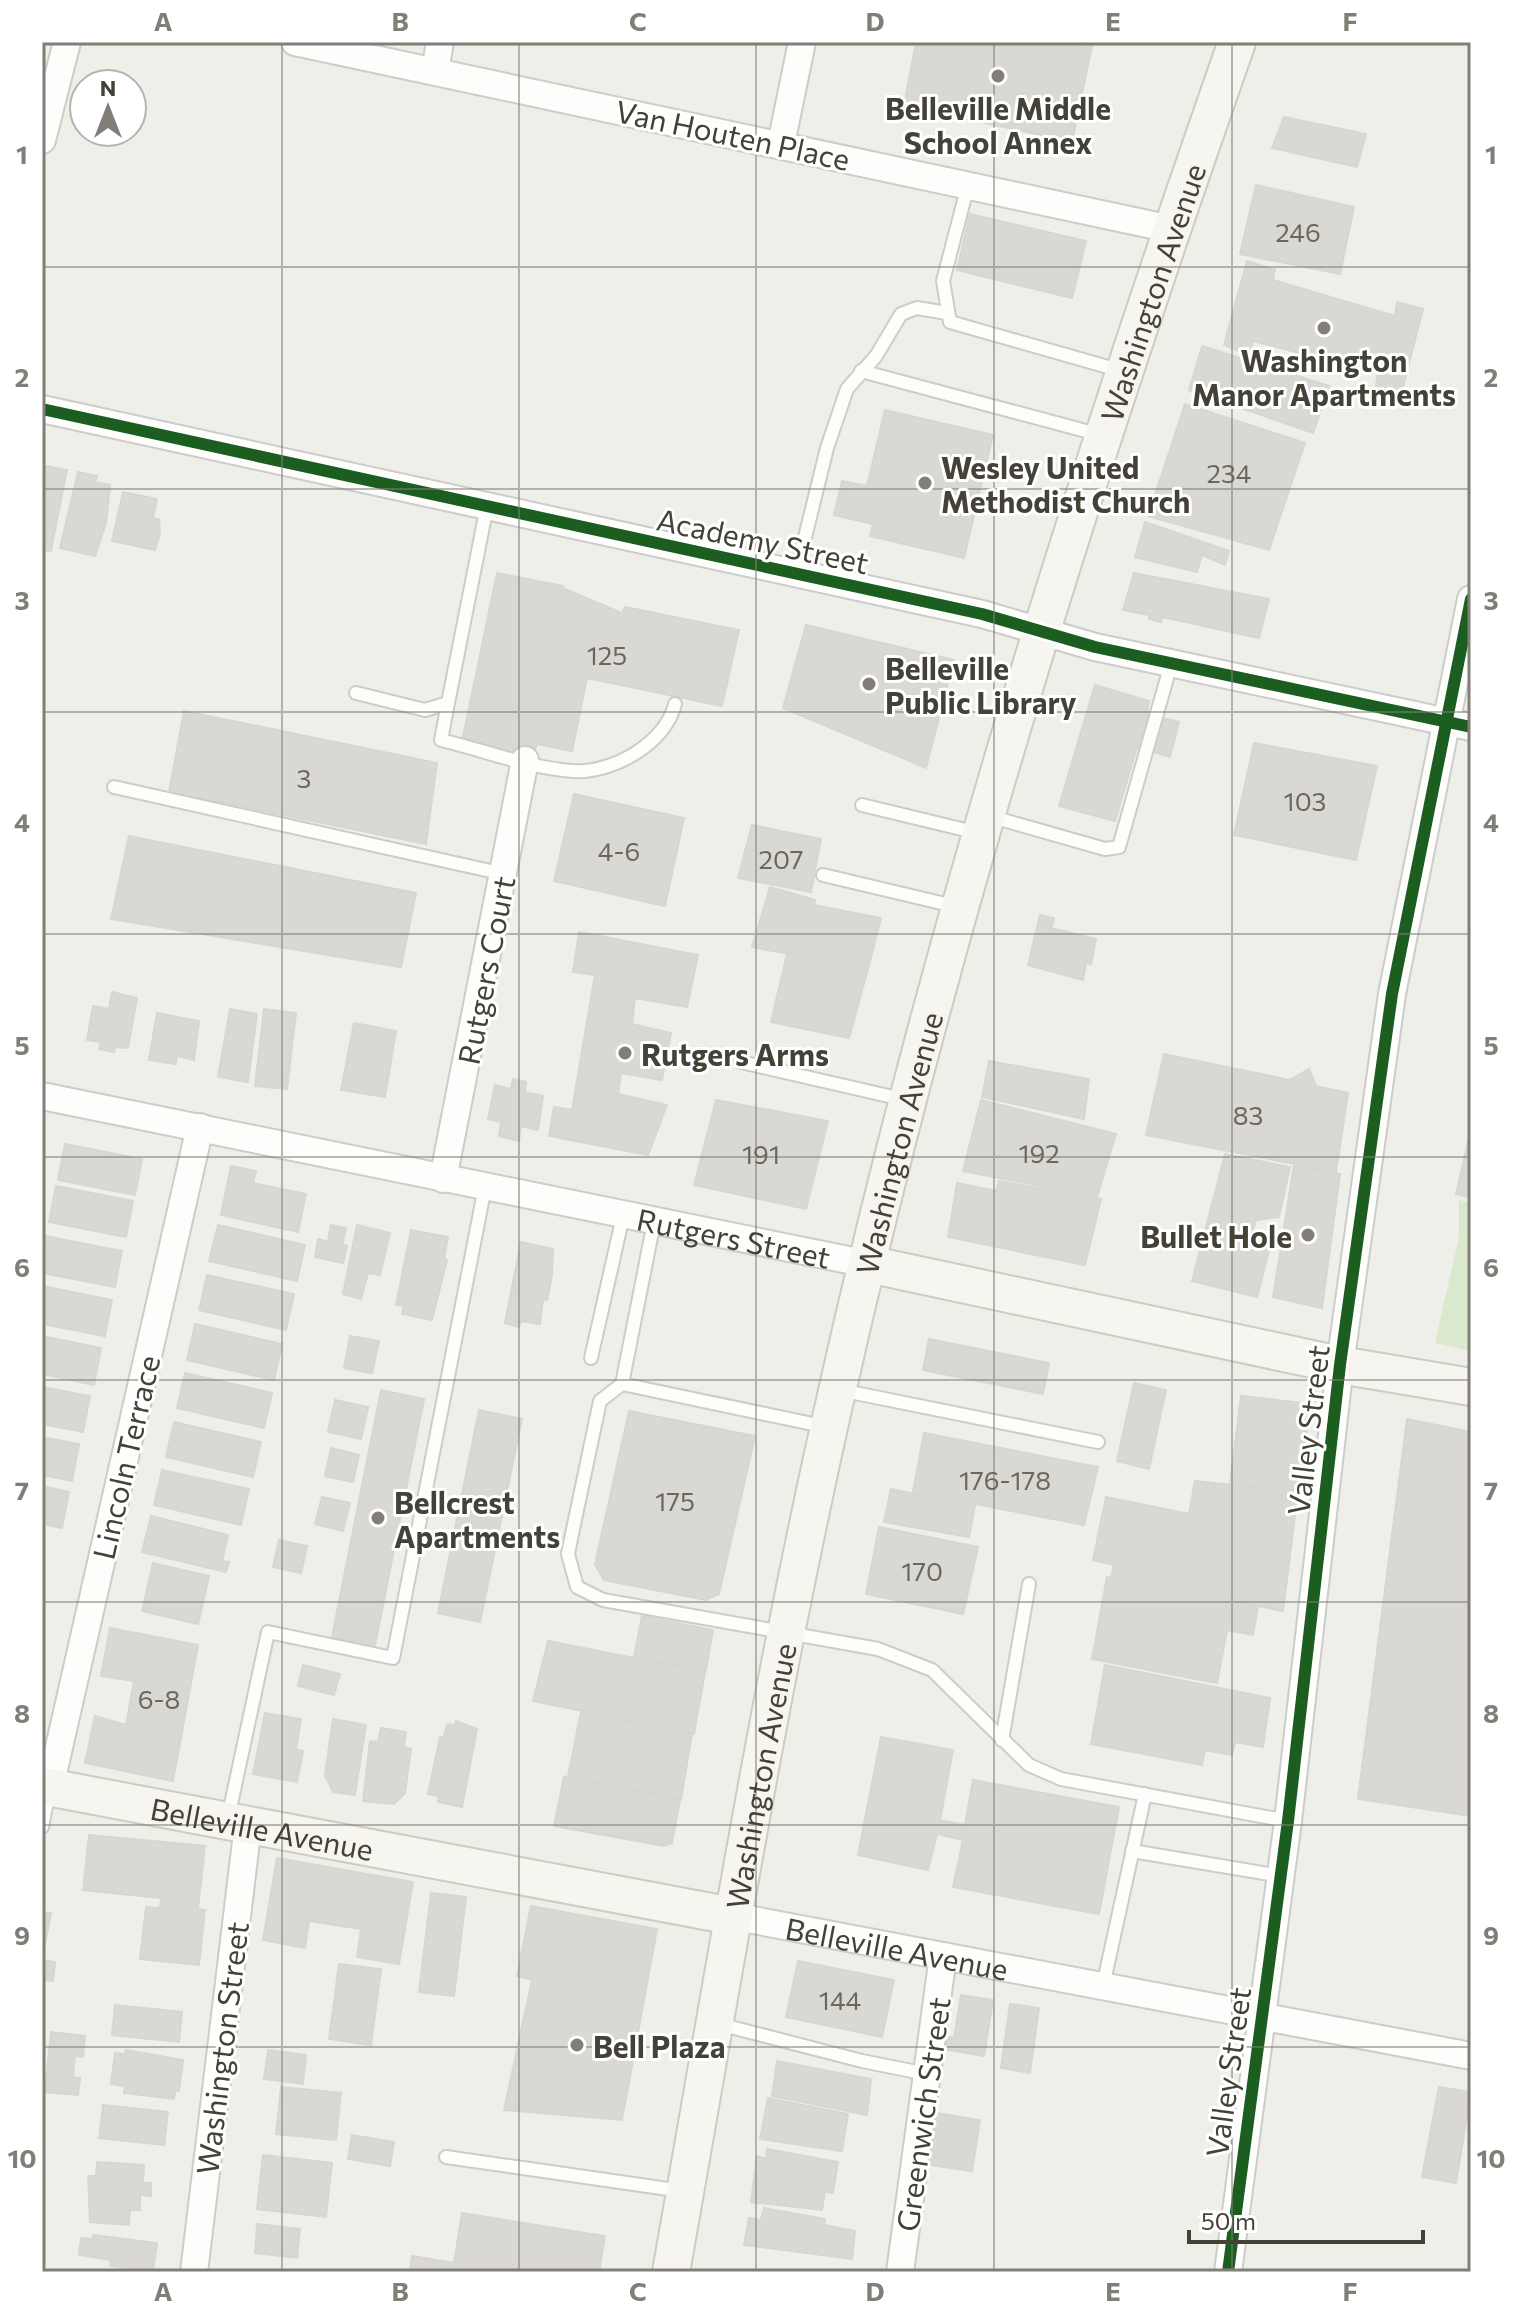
<svg xmlns="http://www.w3.org/2000/svg" width="1513" height="2314" font-family="Commissioner,sans-serif">
<rect width="100%" height="100%" fill="#efefea"/>
<polygon fill="#dae8cc" points="1459,1200 1471,1203 1471,1351 1435,1343 1459,1236"/>
<g fill="#d9d8d2" stroke="#d7d6d0" stroke-width="2">
<polygon points="916,42 1075,42 1092,46 1072,142 904,105"/>
<polygon points="1284,117 1366,134 1357,167 1272,148"/>
<polygon points="1256,185 1354,207 1340,274 1240,254"/>
<polygon points="970,214 1086,241 1072,298 957,270"/>
<polygon points="1247,261 1275,270 1273,280 1395,316 1397,302 1423,309 1401,395 1376,386 1378,373 1253,341 1251,356 1224,345"/>
<polygon points="1202,346 1329,386 1313,433 1189,390"/>
<polygon points="1185,404 1305,443 1269,550 1148,516"/>
<polygon points="885,410 993,435 964,558 870,536 873,524 834,515 842,481 867,486"/>
<polygon points="42,465 67,470 51,551 42,550"/>
<polygon points="78,472 97,476 95,482 110,485 106,523 95,556 60,548"/>
<polygon points="123,492 157,499 153,518 159,519 160,533 155,550 112,541"/>
<polygon points="1145,522 1229,551 1225,565 1202,555 1197,572 1135,557"/>
<polygon points="497,573 563,586 562,588 622,613 625,607 739,630 722,706 587,678 572,751 537,744 532,757 462,742"/>
<polygon points="1134,573 1269,599 1259,638 1162,617 1161,622 1149,619 1149,615 1123,610"/>
<polygon points="806,625 954,660 926,768 783,708"/>
<polygon points="1095,685 1149,701 1147,714 1179,722 1170,757 1137,747 1115,821 1059,806"/>
<polygon points="184,711 437,763 426,844 169,792"/>
<polygon points="1254,743 1377,766 1356,860 1234,835"/>
<polygon points="574,794 684,818 665,906 554,881"/>
<polygon points="752,825 821,839 811,892 738,878"/>
<polygon points="129,836 416,893 401,967 111,919"/>
<polygon points="770,887 815,900 814,905 881,918 868,969 752,947"/>
<polygon points="1040,915 1054,918 1051,928 1096,939 1091,964 1086,963 1083,980 1028,965"/>
<polygon points="579,932 698,955 687,1007 635,998 632,1024 671,1033 662,1080 621,1073 618,1094 667,1105 648,1155 549,1136 554,1107 572,1110 595,975 573,972"/>
<polygon points="787,954 868,969 849,1038 771,1022"/>
<polygon points="112,992 137,998 128,1048 115,1047 114,1052 99,1049 101,1042 87,1040 93,1006 109,1009"/>
<polygon points="230,1009 257,1014 248,1082 218,1077"/>
<polygon points="264,1009 296,1013 287,1089 255,1086"/>
<polygon points="157,1013 199,1021 194,1060 177,1056 176,1064 149,1060"/>
<polygon points="354,1023 396,1031 385,1097 341,1090"/>
<polygon points="1164,1054 1290,1080 1309,1069 1316,1086 1348,1093 1336,1172 1146,1135"/>
<polygon points="989,1061 1089,1079 1084,1119 982,1097"/>
<polygon points="513,1079 526,1082 525,1092 543,1096 538,1130 521,1126 519,1141 499,1136 501,1122 488,1119 495,1085 511,1089"/>
<polygon points="716,1100 828,1121 806,1209 694,1185"/>
<polygon points="981,1100 1116,1134 1097,1197 963,1171"/>
<polygon points="1471,1129 1471,1198 1456,1194"/>
<polygon points="65,1144 142,1159 135,1195 58,1180"/>
<polygon points="1225,1154 1290,1167 1279,1217 1256,1220 1251,1237 1271,1243 1257,1297 1192,1281"/>
<polygon points="1294,1165 1340,1174 1322,1308 1273,1297"/>
<polygon points="231,1166 256,1171 253,1183 306,1194 298,1232 221,1215"/>
<polygon points="999,1181 1101,1199 1085,1265 948,1237 957,1183 996,1191"/>
<polygon points="56,1186 133,1201 126,1237 49,1222"/>
<polygon points="218,1225 305,1245 297,1281 209,1261"/>
<polygon points="331,1225 346,1228 342,1245 328,1241"/>
<polygon points="357,1225 390,1233 380,1275 368,1273 361,1299 343,1294"/>
<polygon points="411,1230 448,1237 444,1259 447,1260 432,1320 402,1314 404,1306 396,1305"/>
<polygon points="45,1236 122,1251 115,1287 42,1273"/>
<polygon points="318,1239 347,1246 343,1263 315,1257"/>
<polygon points="521,1242 553,1249 552,1276 547,1300 543,1299 540,1324 521,1321 519,1327 505,1323"/>
<polygon points="207,1275 294,1294 286,1330 199,1310"/>
<polygon points="42,1286 112,1300 105,1336 42,1324"/>
<polygon points="195,1324 282,1344 274,1380 187,1360"/>
<polygon points="42,1336 101,1348 94,1385 42,1374"/>
<polygon points="350,1336 379,1341 372,1373 344,1368"/>
<polygon points="929,1339 1049,1363 1043,1394 923,1370"/>
<polygon points="185,1373 272,1393 264,1428 177,1408"/>
<polygon points="1134,1383 1166,1390 1149,1469 1117,1461"/>
<polygon points="42,1387 90,1396 83,1432 42,1424"/>
<polygon points="381,1390 424,1399 375,1645 332,1637"/>
<polygon points="1241,1396 1310,1404 1299,1492 1230,1484"/>
<polygon points="335,1400 368,1407 361,1439 328,1432"/>
<polygon points="479,1410 522,1419 480,1622 438,1613"/>
<polygon points="629,1411 755,1436 719,1594 706,1600 604,1580 595,1564"/>
<polygon points="1407,1419 1471,1432 1471,1816 1358,1799"/>
<polygon points="174,1422 261,1442 253,1477 166,1457"/>
<polygon points="924,1433 1098,1467 1084,1525 913,1492"/>
<polygon points="42,1437 79,1444 72,1481 42,1475"/>
<polygon points="331,1448 359,1455 353,1482 325,1476"/>
<polygon points="162,1470 249,1489 241,1525 154,1505"/>
<polygon points="1195,1481 1298,1492 1283,1611 1111,1577 1114,1565 1093,1560 1106,1497 1189,1514"/>
<polygon points="42,1486 69,1492 62,1528 42,1524"/>
<polygon points="891,1489 975,1506 969,1537 884,1522"/>
<polygon points="322,1497 350,1503 343,1531 315,1524"/>
<polygon points="151,1516 228,1535 222,1561 229,1562 226,1572 142,1552"/>
<polygon points="879,1527 978,1547 963,1614 866,1594"/>
<polygon points="279,1540 307,1546 301,1573 273,1567"/>
<polygon points="153,1563 209,1576 198,1624 142,1611"/>
<polygon points="1107,1577 1258,1606 1253,1635 1227,1630 1217,1683 1092,1659"/>
<polygon points="642,1616 713,1630 706,1670 634,1657"/>
<polygon points="110,1628 198,1645 173,1781 85,1763 95,1716 126,1725 134,1681 101,1676"/>
<polygon points="548,1641 705,1672 694,1734 533,1701"/>
<polygon points="303,1665 340,1674 334,1695 298,1686"/>
<polygon points="1105,1665 1270,1698 1263,1747 1235,1742 1232,1755 1205,1750 1202,1765 1091,1744"/>
<polygon points="581,1712 692,1734 681,1799 568,1777"/>
<polygon points="265,1713 301,1719 296,1749 303,1751 297,1782 253,1774"/>
<polygon points="333,1719 366,1725 355,1795 333,1792 325,1775"/>
<polygon points="456,1721 477,1729 462,1807 438,1802 439,1796 428,1794 440,1737 444,1737 447,1724 455,1725"/>
<polygon points="381,1728 406,1732 404,1747 411,1749 405,1793 394,1804 363,1801 370,1741 378,1742"/>
<polygon points="881,1737 953,1750 940,1820 965,1825 973,1780 1119,1807 1099,1914 953,1887 963,1840 937,1834 928,1870 858,1855"/>
<polygon points="564,1777 680,1800 672,1843 664,1846 554,1826"/>
<polygon points="89,1835 205,1846 198,1909 205,1910 199,1965 140,1959 146,1907 160,1908 161,1898 83,1890"/>
<polygon points="277,1858 413,1882 399,1964 357,1957 361,1929 309,1921 305,1948 263,1940"/>
<polygon points="431,1893 466,1897 454,1996 419,1992"/>
<polygon points="531,1906 657,1929 622,2120 504,2110 532,1980 517,1976"/>
<polygon points="42,1912 51,1913 44,1949 42,1948"/>
<polygon points="42,1960 55,1962 53,1981 42,1979"/>
<polygon points="798,1961 894,1980 882,2037 786,2017"/>
<polygon points="339,1964 381,1969 371,2045 329,2039"/>
<polygon points="961,1995 993,2000 984,2056 943,2049 946,2036 954,2038"/>
<polygon points="1010,2004 1039,2008 1030,2073 1001,2068"/>
<polygon points="115,2005 182,2012 179,2042 112,2035"/>
<polygon points="51,2032 85,2036 83,2057 75,2056 73,2077 80,2078 78,2095 45,2092"/>
<polygon points="126,2050 183,2060 179,2091 175,2091 174,2099 124,2093 125,2086 111,2084 115,2053 125,2054"/>
<polygon points="268,2050 306,2055 303,2084 264,2079"/>
<polygon points="777,2061 871,2079 867,2115 772,2096"/>
<polygon points="281,2087 341,2093 336,2140 276,2134"/>
<polygon points="1439,2087 1471,2092 1456,2183 1422,2177"/>
<polygon points="768,2098 848,2114 842,2151 760,2139"/>
<polygon points="103,2105 168,2112 164,2145 99,2138"/>
<polygon points="937,2113 980,2120 972,2171 929,2165"/>
<polygon points="352,2135 394,2142 390,2166 348,2159"/>
<polygon points="767,2149 838,2162 833,2193 825,2192 822,2210 751,2202 757,2156 766,2159"/>
<polygon points="263,2155 332,2163 326,2217 257,2209"/>
<polygon points="97,2162 144,2165 143,2183 151,2183 151,2196 140,2195 140,2210 130,2210 129,2225 90,2222 88,2176 96,2176"/>
<polygon points="764,2208 825,2219 824,2225 855,2231 852,2259 744,2245 749,2218 761,2220"/>
<polygon points="462,2213 605,2236 599,2272 410,2272 412,2256 454,2263"/>
<polygon points="257,2224 300,2229 297,2258 255,2253"/>
<polygon points="94,2235 157,2243 153,2271 110,2266 111,2260 79,2255 81,2238 92,2239"/>
</g>
<g fill="none" stroke-linecap="round" stroke-linejoin="round">
<g stroke="#cdccc8" stroke-width="16">
<g id="service">
<polyline points="968,185 943,281 950,322 1122,371"/>
<polyline points="861,371 1101,435"/>
<polyline points="796,574 827,448 847,389 876,356 901,314 917,308 947,313"/>
<polyline points="356,693 425,710 448,703 487,506"/>
<path d="M448 703 441 740C483 750 529 768 573 771 612 774 666 743 675 704"/>
<polyline points="114,787 504,874"/>
<polyline points="862,805 978,833"/>
<polyline points="989,816 1105,849 1119,847 1171,664"/>
<polyline points="823,875 958,907"/>
<polyline points="741,1062 906,1100"/>
<polyline points="654,1222 622,1384 600,1401 572,1534 568,1554 577,1587 603,1600 878,1649 932,1670 1029,1765 1061,1779 1288,1821"/>
<polyline points="591,1358 623,1216"/>
<polyline points="622,1384 827,1427"/>
<polyline points="840,1390 1098,1442"/>
<polyline points="1002,1740 1029,1584"/>
<polyline points="228,1818 268,1632 393,1658 485,1187"/>
<polyline points="42,1827 49,1791"/>
<polyline points="1132,1851 1281,1876"/>
<polyline points="1103,1986 1145,1794"/>
<polyline points="719,2024 862,2061 927,2074"/>
<polyline points="446,2157 682,2191"/>
</g>
</g>
<g stroke="#cdccc8" stroke-width="30">
<g id="minor">
<polyline points="295,42 1171,229"/>
<polyline points="435,71 440,42"/>
<polyline points="42,140 67,42"/>
<polyline points="781,144 802,42"/>
<polyline points="42,409 982,614 1095,647 1471,727"/>
<path id="s1" d="M42 1096 868 1264"/>
<polyline points="443,1179 525,760"/>
<polyline points="50,1787 200,1127"/>
<path id="s2" d="M732 1916 1471 2056"/>
<polyline points="194,2272 248,1825"/>
<polyline points="900,2272 943,1956"/>
<polyline points="1228,2272 1288,1821 1340,1365 1392,994 1471,599"/>
</g>
</g>
<g stroke="#ceccc1" stroke-width="40">
<g id="secondary">
<polyline points="868,1264 1340,1365 1471,1387"/>
<path id="s3" d="M42 1786 732 1916"/>
<path id="s4" d="M671 2272C723 1979 770 1686 836 1396 939 936 1081 486 1237 42"/>
</g>
</g>
<use href="#service" stroke="#fdfdfc" stroke-width="12"/>
<use href="#minor" stroke="#fdfdfc" stroke-width="26"/>
<use href="#secondary" stroke="#f6f5ef" stroke-width="36"/>
<g stroke="#fff" stroke-width="17">
<g id="cycleway">
<polyline points="42,409 982,614 1095,647 1471,727"/>
<polyline points="1228,2272 1288,1821 1340,1365 1392,994 1471,599"/>
</g>
</g>
<use href="#cycleway" stroke="#1b5e20" stroke-width="12"/>
</g>
<path fill="none" stroke="#807e76" stroke-width="2" stroke-opacity="0.55" d="M282 42V2272M519 42V2272M756 42V2272M994 42V2272M1232 42V2272M42 267H1471M42 489H1471M42 712H1471M42 934H1471M42 1157H1471M42 1380H1471M42 1602H1471M42 1825H1471M42 2047H1471"/>
<g fill="#807e76" stroke="#fff" stroke-width="3">
<circle cx="998" cy="76" r="8"/>
<circle cx="1324" cy="328" r="8"/>
<circle cx="925" cy="483" r="8"/>
<circle cx="869" cy="684" r="8"/>
<circle cx="625" cy="1053" r="8"/>
<circle cx="1308" cy="1235" r="8"/>
<circle cx="378" cy="1518" r="8"/>
<circle cx="577" cy="2045" r="8"/>
</g>
<g text-anchor="middle" dominant-baseline="central" stroke-width="6" stroke-linejoin="round" paint-order="stroke">
<g font-size="26" fill="#6a685e">
<text x="1298" y="231">246</text>
<text x="1229" y="472">234</text>
<text x="607" y="654">125</text>
<text x="304" y="777">3</text>
<text x="1305" y="800">103</text>
<text x="619" y="850">4-6</text>
<text x="781" y="858">207</text>
<text x="1248" y="1114">83</text>
<text x="1039" y="1152">192</text>
<text x="761" y="1153">191</text>
<text x="1005" y="1479">176-178</text>
<text x="675" y="1500">175</text>
<text x="922" y="1570">170</text>
<text x="159" y="1698">6-8</text>
<text x="840" y="1999">144</text>
</g>
<g font-size="30" font-weight="bold" fill="#444137" stroke="#fff" text-anchor="start">
<text x="998" y="107" text-anchor="middle">Belleville Middle<tspan x="998" dy="34">School Annex</tspan></text>
<text x="1324" y="359" text-anchor="middle">Washington<tspan x="1324" dy="34">Manor Apartments</tspan></text>
<text x="941" y="466">Wesley United<tspan x="941" dy="34">Methodist Church</tspan></text>
<text x="885" y="667">Belleville<tspan x="885" dy="34">Public Library</tspan></text>
<text x="641" y="1053">Rutgers Arms</text>
<text x="1292" y="1235" text-anchor="end">Bullet Hole</text>
<text x="394" y="1501">Bellcrest<tspan x="394" dy="34">Apartments</tspan></text>
<text x="593" y="2045">Bell Plaza</text>
</g>
<g font-size="30" fill="#444137" stroke="#fff">
<text transform="translate(733 134) rotate(12)">Van Houten Place</text>
<text stroke="none"><textPath href="#s4" startOffset="2040">Washington Avenue</textPath></text>
<text transform="translate(763 540) rotate(12)">Academy Street</text>
<text transform="translate(485 970) rotate(-79)">Rutgers Court</text>
<text stroke="none"><textPath href="#s4" startOffset="1152">Washington Avenue</textPath></text>
<text stroke="none"><textPath href="#s1" startOffset="706">Rutgers Street</textPath></text>
<text transform="translate(1307 1430) rotate(-83)">Valley Street</text>
<text transform="translate(125 1457) rotate(-77)">Lincoln Terrace</text>
<text stroke="none"><textPath href="#s4" startOffset="504">Washington Avenue</textPath></text>
<text stroke="none"><textPath href="#s3" startOffset="224">Belleville Avenue</textPath></text>
<text stroke="none"><textPath href="#s2" startOffset="168">Belleville Avenue</textPath></text>
<text transform="translate(221 2048) rotate(-83)">Washington Street</text>
<text transform="translate(1227 2072) rotate(-82)">Valley Street</text>
<text transform="translate(922 2114) rotate(-82)">Greenwich Street</text>
</g>
</g>
<rect width="1513" height="2314" fill="none" stroke="#ffffff" stroke-width="88"/>
<g transform="translate(108 108)"><circle r="38" fill="#ffffff" stroke="#b4b3af" stroke-width="2"/>
<path d="M0-6L14 30L0 20L-14 30Z" fill="#807e76"/>
<text y="-12" font-size="22" font-weight="bold" text-anchor="middle" fill="#444137">N</text>
</g>
<path d="M1189 2230v12h234v-12" fill="none" stroke="#444137" stroke-width="4"/>
<text x="1201" y="2230" font-size="24" fill="#444137" stroke="#ffffff" stroke-width="6" paint-order="stroke">50 m</text>
<rect x="44" y="44" width="1425" height="2226" fill="none" stroke="#807e76" stroke-width="3"/>
<g font-size="26" text-anchor="middle" font-weight="bold" fill="#807e76">
<text x="163" y="31">A</text>
<text x="400" y="31">B</text>
<text x="638" y="31">C</text>
<text x="875" y="31">D</text>
<text x="1113" y="31">E</text>
<text x="1350" y="31">F</text>
<text x="22" y="164">1</text>
<text x="1491" y="164">1</text>
<text x="22" y="387">2</text>
<text x="1491" y="387">2</text>
<text x="22" y="610">3</text>
<text x="1491" y="610">3</text>
<text x="22" y="832">4</text>
<text x="1491" y="832">4</text>
<text x="22" y="1055">5</text>
<text x="1491" y="1055">5</text>
<text x="22" y="1277">6</text>
<text x="1491" y="1277">6</text>
<text x="22" y="1500">7</text>
<text x="1491" y="1500">7</text>
<text x="22" y="1723">8</text>
<text x="1491" y="1723">8</text>
<text x="22" y="1945">9</text>
<text x="1491" y="1945">9</text>
<text x="22" y="2168">10</text>
<text x="1491" y="2168">10</text>
<text x="163" y="2301">A</text>
<text x="400" y="2301">B</text>
<text x="638" y="2301">C</text>
<text x="875" y="2301">D</text>
<text x="1113" y="2301">E</text>
<text x="1350" y="2301">F</text>
</g>
</svg>
